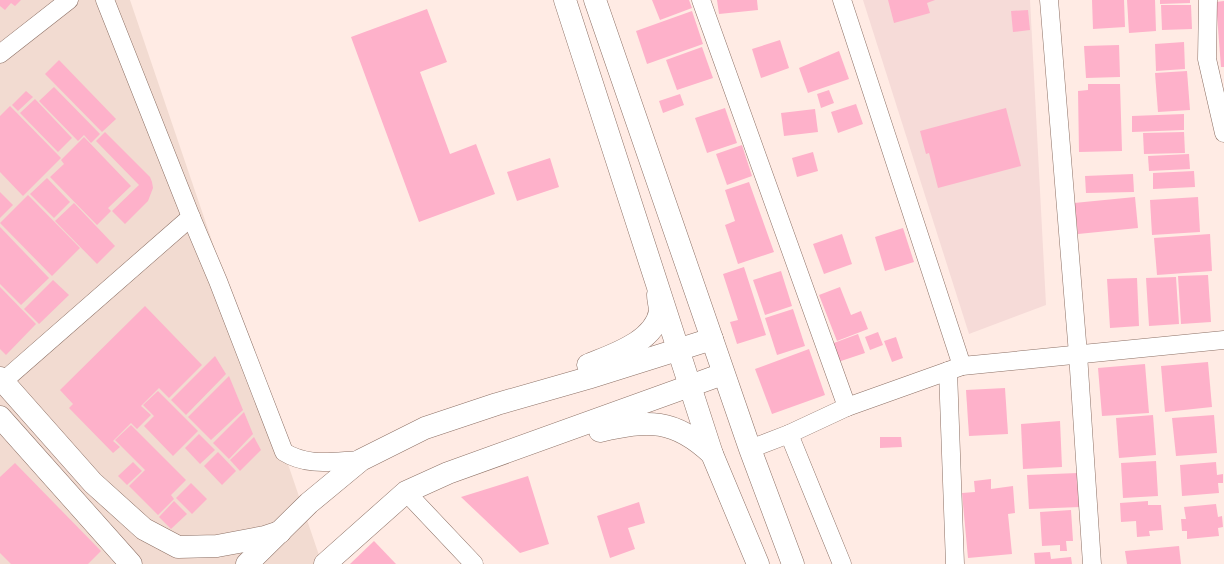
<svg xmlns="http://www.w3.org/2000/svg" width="1224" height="564" font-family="Merriweather,serif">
<rect width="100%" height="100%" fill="#ffebe4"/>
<polygon fill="#f2dbd1" points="0,0 130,0 322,564 0,564"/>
<polygon fill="#f6dbd8" points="863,0 1030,0 1046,305 969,334"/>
<g fill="#feb1ca">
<polygon points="0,0 21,0 15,6 11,3 5,10 0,6"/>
<polygon points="652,0 689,0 692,8 660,20"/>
<polygon points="717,0 757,0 758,10 719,14"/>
<polygon points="888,0 935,0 927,3 930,13 894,23"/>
<polygon points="1092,0 1124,0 1125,27 1093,29"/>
<polygon points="1127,0 1155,0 1156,31 1129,33"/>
<polygon points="1160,0 1190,0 1190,3 1160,4"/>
<polygon points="1224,1 1224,67 1221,67 1216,2"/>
<polygon points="1161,5 1191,5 1192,29 1162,30"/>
<polygon points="427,9 447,62 420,72 450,154 476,144 495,194 419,222 351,37"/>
<polygon points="1028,10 1030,30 1013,32 1011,11"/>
<polygon points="692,11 703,44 647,64 636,31"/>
<polygon points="780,40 789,68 761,78 752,49"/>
<polygon points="1184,42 1185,69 1156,71 1155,44"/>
<polygon points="1119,45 1120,77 1086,78 1084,46"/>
<polygon points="702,47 713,78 677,90 666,60"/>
<polygon points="839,51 849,79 808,93 799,68"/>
<polygon points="59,60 116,119 102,132 45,74"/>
<polygon points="1187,71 1190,110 1158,112 1155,73"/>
<polygon points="1088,84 1120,84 1122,151 1079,152 1078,91 1088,90"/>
<polygon points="54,87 100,134 91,143 84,135 78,141 39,101"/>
<polygon points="829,90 834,103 821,108 817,94"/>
<polygon points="26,91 33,97 18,111 12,105"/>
<polygon points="680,94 684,105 663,113 659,101"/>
<polygon points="35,99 72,138 58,152 20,113"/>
<polygon points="856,104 863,124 838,133 831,112"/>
<polygon points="10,106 61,158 23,196 0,172 0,116"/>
<polygon points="725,108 737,143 707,153 695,118"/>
<polygon points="1006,108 1021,166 938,188 929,153 926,154 920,131"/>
<polygon points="815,109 818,132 784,136 781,113"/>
<polygon points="1184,114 1184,130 1132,132 1132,116"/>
<polygon points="105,132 150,177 152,182 153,188 148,201 125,224 112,211 139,185 96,141"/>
<polygon points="1184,132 1185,153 1144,154 1143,133"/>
<polygon points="84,137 131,186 108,208 111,211 97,225 50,177 64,164 61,160"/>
<polygon points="742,145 752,176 727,185 716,154"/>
<polygon points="813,152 818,171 797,177 792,158"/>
<polygon points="1189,154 1190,169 1149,171 1148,156"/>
<polygon points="550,158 559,187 517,201 507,172"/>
<polygon points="1194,171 1195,187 1153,189 1153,173"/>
<polygon points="1133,174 1134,192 1086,193 1085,176"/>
<polygon points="47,178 70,202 54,218 30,194"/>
<polygon points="749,182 774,252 738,264 725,225 735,221 725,190"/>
<polygon points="0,192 13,205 0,218"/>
<polygon points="28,195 80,248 52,276 0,223"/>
<polygon points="1135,197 1138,228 1078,234 1074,203"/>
<polygon points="1198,197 1200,232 1152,235 1150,200"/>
<polygon points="74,203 115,246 97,264 55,221"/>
<polygon points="0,227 49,278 21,305 0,284"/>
<polygon points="903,228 914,262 885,271 875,237"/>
<polygon points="842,234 852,264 824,274 813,244"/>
<polygon points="1210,234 1212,271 1157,275 1154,238"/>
<polygon points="744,267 766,335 737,344 730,322 738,320 723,274"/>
<polygon points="781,271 792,306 765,315 753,280"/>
<polygon points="1208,275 1211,322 1181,324 1178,276"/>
<polygon points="1176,277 1179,324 1149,326 1146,278"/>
<polygon points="1137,278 1139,326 1110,328 1107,279"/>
<polygon points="53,280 69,295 39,324 24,309"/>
<polygon points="0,287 36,324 6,355 0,349"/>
<polygon points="840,287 851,315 861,311 868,329 837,341 819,295"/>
<polygon points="145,306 202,365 169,398 159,388 141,406 151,415 137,429 131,423 113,441 120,447 113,453 69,408 73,404 60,390"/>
<polygon points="793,309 805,346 777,355 765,318"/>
<polygon points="878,332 883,345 870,350 865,337"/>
<polygon points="858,334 865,353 838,362 831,344"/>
<polygon points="896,337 903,358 892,362 884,341"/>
<polygon points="809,349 825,395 772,414 755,369"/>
<polygon points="215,356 226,374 186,415 171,400"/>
<polygon points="1208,362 1212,407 1165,412 1161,366"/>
<polygon points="1145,364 1149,413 1102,416 1098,368"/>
<polygon points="229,376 243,410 211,440 188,417"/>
<polygon points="1005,388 1008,434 969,436 966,390"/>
<polygon points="158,391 198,431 173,456 144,426 154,416 143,405"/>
<polygon points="244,412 253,434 229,459 213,443"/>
<polygon points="1153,415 1156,455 1119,458 1116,418"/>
<polygon points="1214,415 1217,453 1176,456 1172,418"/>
<polygon points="1060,421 1062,467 1023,469 1021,424"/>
<polygon points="131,425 186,480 171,495 174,499 158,515 129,486 145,470 115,440"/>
<polygon points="199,434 215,450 200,464 185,448"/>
<polygon points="254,437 261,450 240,471 230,460"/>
<polygon points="880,437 901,437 902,447 880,448"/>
<polygon points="218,452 236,471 222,485 204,466"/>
<polygon points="1156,461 1158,496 1123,498 1121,463"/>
<polygon points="133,462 142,471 127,485 118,476"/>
<polygon points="1216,462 1217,475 1223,474 1223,483 1218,483 1219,493 1182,496 1180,465"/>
<polygon points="15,463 101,551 88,564 11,564 0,553 0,477"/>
<polygon points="1078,473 1080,507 1029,509 1027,475"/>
<polygon points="528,476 549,544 520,553 461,497"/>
<polygon points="991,479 991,489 1013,486 1015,513 1008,514 1012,554 968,558 962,493 975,492 974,481"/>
<polygon points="191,483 207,499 192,514 176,498"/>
<polygon points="174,501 187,514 171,529 159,517"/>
<polygon points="1148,501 1148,505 1161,505 1163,530 1149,531 1150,536 1137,537 1136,521 1121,522 1120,503"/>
<polygon points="639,502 645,523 628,528 635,549 610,558 597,516"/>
<polygon points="1216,504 1218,517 1222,516 1223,527 1218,528 1219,536 1187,539 1187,531 1182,531 1181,519 1186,519 1184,507"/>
<polygon points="1071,510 1073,541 1066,541 1067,551 1060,551 1060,545 1042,546 1040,512"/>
<polygon points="374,541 396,564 350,564"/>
<polygon points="1179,546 1181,564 1127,564 1125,551"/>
<polygon points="1050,552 1051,559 1071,557 1072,564 1035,564 1034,553"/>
</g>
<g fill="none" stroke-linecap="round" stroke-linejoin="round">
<g stroke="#8c7065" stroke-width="19">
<g id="minor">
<path d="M105 0 191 217 218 281 284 452C308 467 334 461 361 460"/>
<polyline points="701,0 847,407"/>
<polyline points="842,0 962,366"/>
<polyline points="1049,0 1078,354 1092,564"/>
<polyline points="1208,0 1207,59 1224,133"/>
<polyline points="0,54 69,0"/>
<polyline points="948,371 955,564"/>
<polyline points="0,384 191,217"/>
<polyline points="789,434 842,564"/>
<polyline points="750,449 789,434 847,407 962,366 1224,340"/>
<polyline points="406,492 474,564"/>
</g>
</g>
<g stroke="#8c7065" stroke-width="23">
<g id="tertiary">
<polyline points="0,378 93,483 144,529 178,547 217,546 265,537 280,532"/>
<polyline points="0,417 131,564"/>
</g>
</g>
<g stroke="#8c7065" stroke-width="23">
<g id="secondary">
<polyline points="565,0 712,454 758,564"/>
<polyline points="595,0 750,449 793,564"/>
<path d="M588 365C612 355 655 342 660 311 660 306 658 300 658 295"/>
<path d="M600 431C648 420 674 418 712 454"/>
<polyline points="247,564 309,503 361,460 425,428 497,404 588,378 712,339"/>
<polyline points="325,564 406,492 448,473 723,374"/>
</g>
</g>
<use href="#minor" stroke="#fff" stroke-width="18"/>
<use href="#tertiary" stroke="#fff" stroke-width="22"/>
<use href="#secondary" stroke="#fff" stroke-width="22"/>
</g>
</svg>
